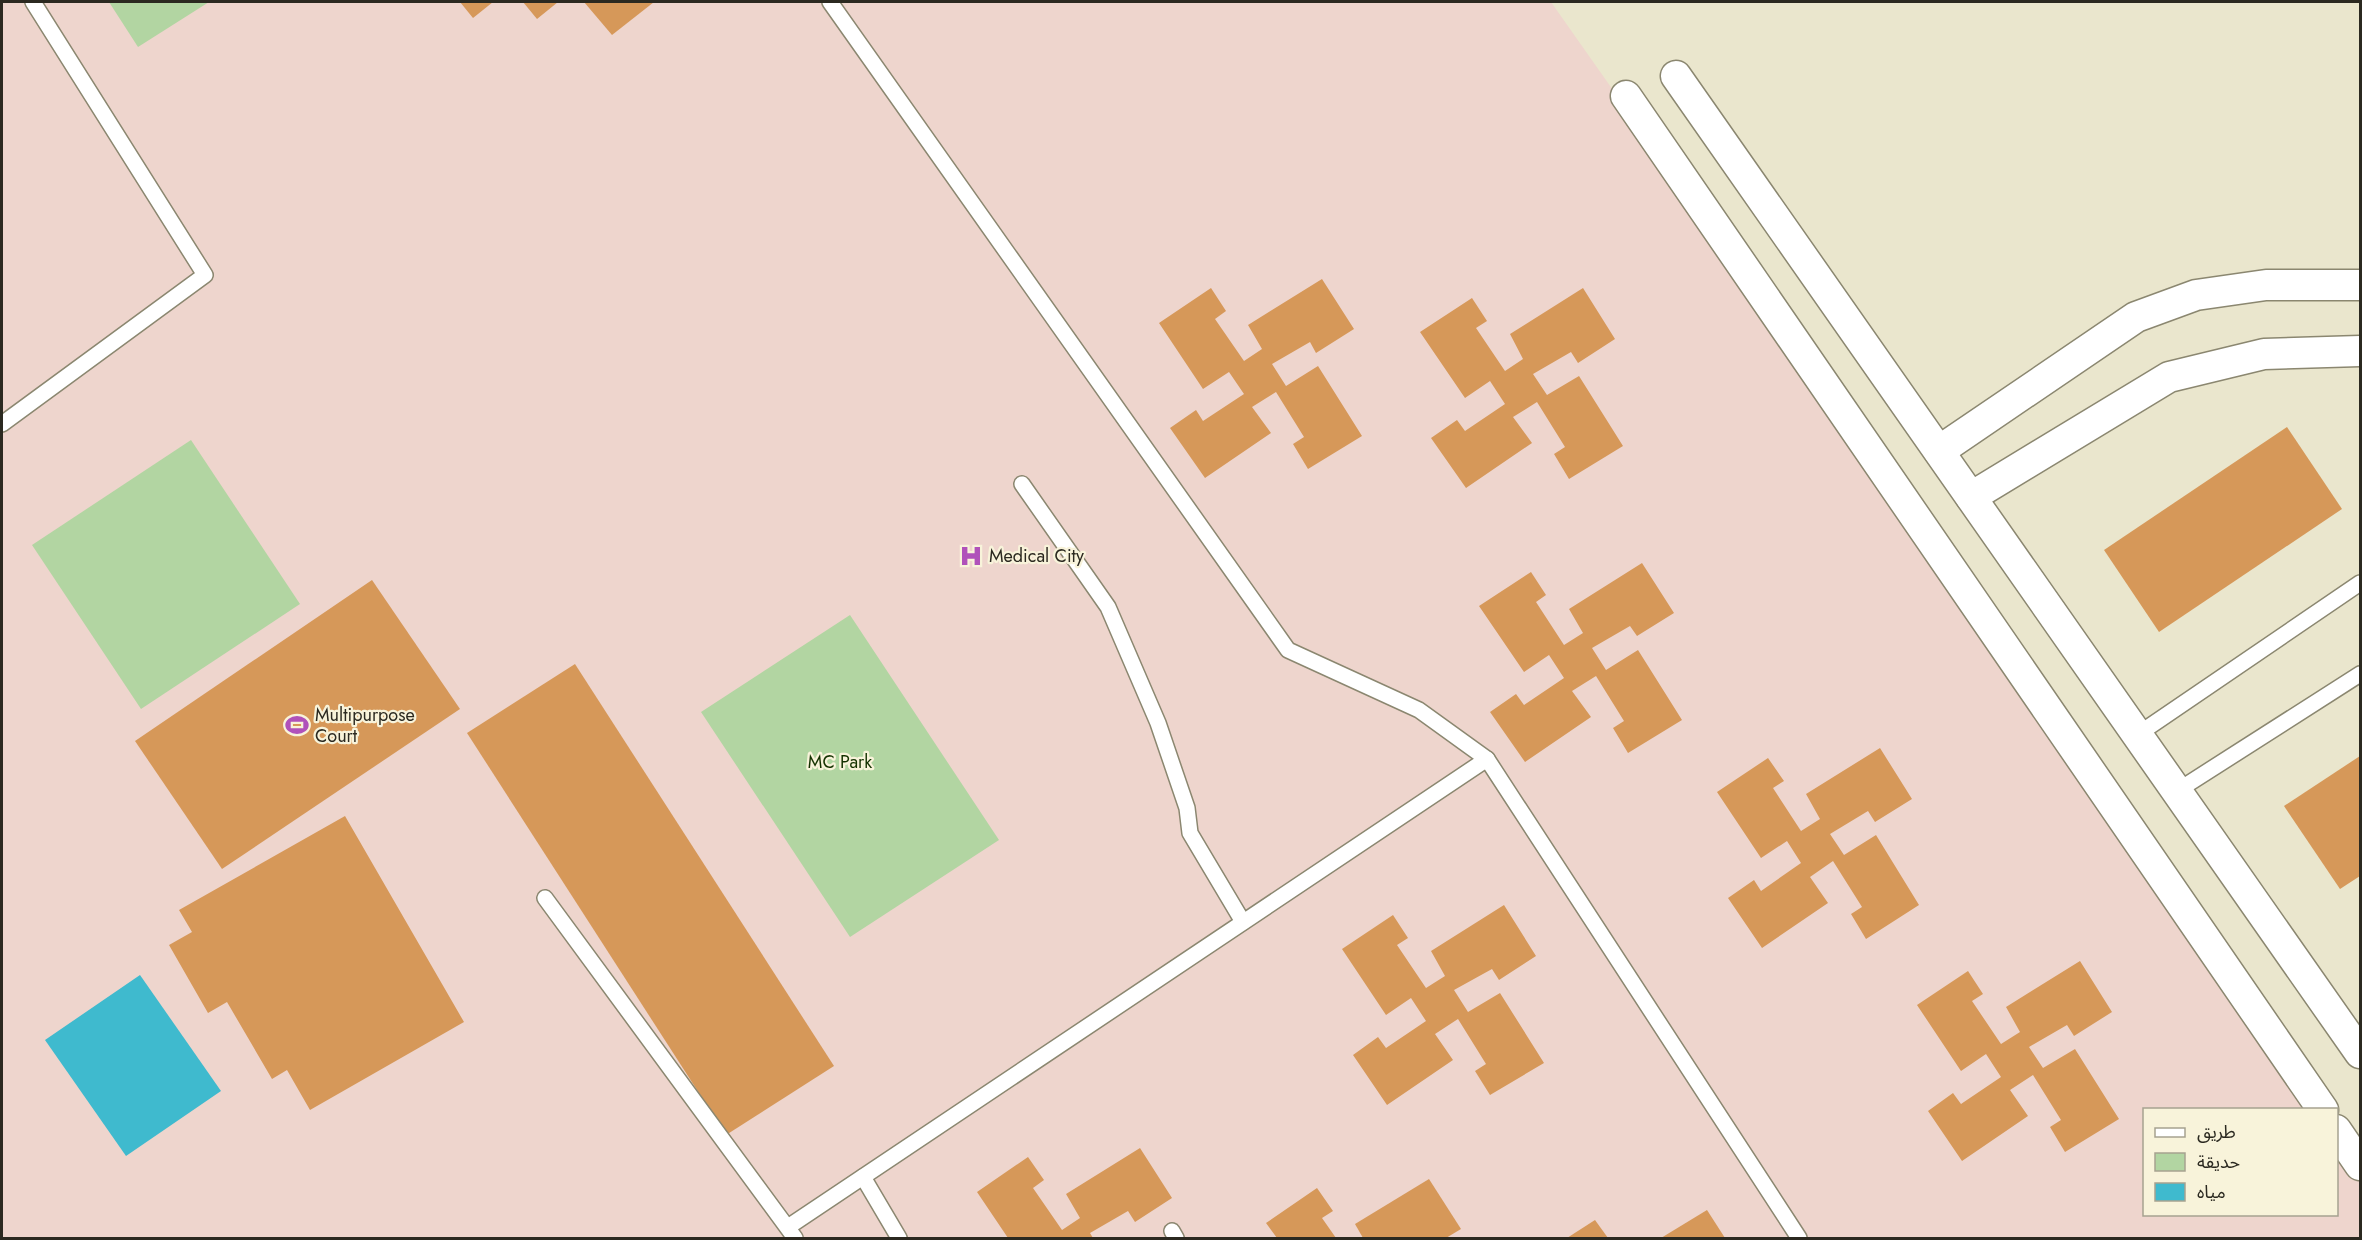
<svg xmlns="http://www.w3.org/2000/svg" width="2362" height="1240" font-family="Jost,'Noto Sans Arabic',sans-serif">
<rect width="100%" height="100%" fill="#eae6cd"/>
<polygon fill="#eed5cd" points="2,2 1551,2 2330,1109 2144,1110 2144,1214 2336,1214 2337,1119 2360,1154 2360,1238 2,1238"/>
<g fill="#b2d5a2">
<polygon points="109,2 209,2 138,47"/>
<polygon points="191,440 300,604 141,709 32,545"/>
<polygon points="850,615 999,840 850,937 701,712"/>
</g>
<polygon fill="#3fbace" points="140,975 221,1091 126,1156 45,1040"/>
<g fill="#d69859">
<polygon points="460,2 493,2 473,18"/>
<polygon points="523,2 558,2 537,19"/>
<polygon points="584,2 654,2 612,35"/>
<polygon points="1322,279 1354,329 1316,353 1310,342 1272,364 1286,386 1318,366 1362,436 1308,469 1293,444 1304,437 1276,392 1252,407 1271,433 1205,478 1170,428 1196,410 1203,421 1244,394 1229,372 1203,389 1159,323 1211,288 1226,311 1215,319 1244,361 1262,349 1248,325"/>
<polygon points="1583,288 1615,339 1578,363 1571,352 1533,374 1547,395 1579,376 1623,446 1569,479 1554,454 1565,447 1537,402 1513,417 1532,443 1466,488 1431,438 1457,420 1465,431 1505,404 1490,381 1465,398 1420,332 1472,298 1487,321 1476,328 1505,371 1523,359 1510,334"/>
<polygon points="2287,427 2342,509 2159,632 2104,550"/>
<polygon points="1642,563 1674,613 1637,636 1630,626 1592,648 1606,670 1638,650 1682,720 1628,753 1613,728 1624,721 1596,676 1572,691 1591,717 1525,762 1490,712 1516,694 1524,705 1564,678 1549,655 1524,672 1479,606 1531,572 1546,595 1536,602 1564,645 1583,633 1569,609"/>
<polygon points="372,580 460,709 222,869 135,741"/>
<polygon points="575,664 834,1066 726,1135 467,733"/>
<polygon points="1880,748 1912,799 1875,822 1868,811 1830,834 1844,855 1876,835 1919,905 1866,939 1851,914 1862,907 1833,861 1810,877 1828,903 1762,948 1728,898 1754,880 1761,891 1801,863 1787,841 1761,858 1717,792 1768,758 1784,781 1773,788 1801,831 1820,819 1806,794"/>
<polygon points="2360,756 2360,876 2340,889 2284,806"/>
<polygon points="345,816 464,1022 310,1110 287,1070 272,1079 227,1002 208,1013 169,945 192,932 179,910"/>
<polygon points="1504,905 1536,956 1499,980 1492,969 1454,990 1468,1012 1500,993 1544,1063 1490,1095 1475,1071 1486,1064 1458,1019 1435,1034 1453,1060 1387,1105 1353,1055 1378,1037 1386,1048 1426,1021 1411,998 1386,1015 1342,949 1393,915 1408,938 1397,945 1426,988 1445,976 1431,951"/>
<polygon points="2080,961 2112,1012 2074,1036 2067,1025 2029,1047 2043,1068 2075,1049 2119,1119 2065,1152 2050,1127 2061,1120 2033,1075 2010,1090 2028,1116 1962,1161 1928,1111 1953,1093 1961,1104 2001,1077 1986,1054 1961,1071 1917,1005 1968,971 1983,994 1972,1001 2001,1044 2020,1032 2006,1007"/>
<polygon points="1140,1148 1172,1198 1135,1222 1128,1211 1090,1233 1093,1238 1008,1238 977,1192 1028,1157 1044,1180 1033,1188 1062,1230 1080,1218 1066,1194"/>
<polygon points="1429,1179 1461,1229 1446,1238 1363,1238 1355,1224"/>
<polygon points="1317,1188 1333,1211 1322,1218 1336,1238 1277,1238 1266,1223"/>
<polygon points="1707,1210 1725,1238 1661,1238"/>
<polygon points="1595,1220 1608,1238 1567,1238"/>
</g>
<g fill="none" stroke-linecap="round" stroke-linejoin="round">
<g stroke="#8b8770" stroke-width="18">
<g id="service">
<polyline points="830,2 1288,650 1419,710 1487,759 1799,1238"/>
<polyline points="2,424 205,275 33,2"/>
<polyline points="1022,484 1108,607 1158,723 1187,808 1190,833 1243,922"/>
<polyline points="2137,735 2360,583"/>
<polyline points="2177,791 2360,674"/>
<polyline points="545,898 795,1238"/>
<polyline points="863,1177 899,1238"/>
<polyline points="788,1227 1487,759"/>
<polyline points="1172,1231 1176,1238"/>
</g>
</g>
<g stroke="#8b8770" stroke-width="33">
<g id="minor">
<polyline points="1676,76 2360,1053"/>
<polyline points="1626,96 2323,1110"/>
<polyline points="1939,451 2136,317 2196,295 2266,285 2360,285"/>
<polyline points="1971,497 2169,377 2264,354 2360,351"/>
<polyline points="2336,1130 2360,1165"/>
</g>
</g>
<use href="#service" stroke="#fff" stroke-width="15"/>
<use href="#minor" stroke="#fff" stroke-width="30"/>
</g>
<defs>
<g id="hospital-bare" transform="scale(1.8)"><path d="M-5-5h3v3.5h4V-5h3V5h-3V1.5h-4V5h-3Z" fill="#b051ba" stroke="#f8f3da" stroke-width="2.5" paint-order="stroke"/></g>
<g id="stadium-bare" transform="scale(1.8)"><path d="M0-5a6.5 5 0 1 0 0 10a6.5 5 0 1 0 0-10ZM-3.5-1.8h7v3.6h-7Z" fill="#b051ba" stroke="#f8f3da" stroke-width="2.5" paint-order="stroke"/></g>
</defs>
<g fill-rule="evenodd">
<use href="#hospital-bare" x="971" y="556"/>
<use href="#stadium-bare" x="297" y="725"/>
</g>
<g text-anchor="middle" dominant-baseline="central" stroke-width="4.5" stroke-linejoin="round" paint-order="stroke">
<g font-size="18" fill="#2b2920" stroke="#f8f3da" text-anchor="start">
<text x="989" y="556">Medical City</text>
<text x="315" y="715">Multipurpose<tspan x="315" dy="21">Court</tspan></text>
</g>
<g font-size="18" fill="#143200" stroke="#f8f3da">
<text x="840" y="762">MC Park</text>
</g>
</g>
<rect width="2362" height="1240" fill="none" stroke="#2b2920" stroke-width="6"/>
<rect x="2143" y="1108" width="195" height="108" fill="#f8f3da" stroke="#a6a290" stroke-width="1.5"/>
<rect x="2155" y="1128" width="30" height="9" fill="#ffffff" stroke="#a6a290" stroke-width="1.5"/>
<text x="2197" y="1138" font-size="18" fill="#2b2920">طريق</text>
<rect x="2155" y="1153" width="30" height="18" fill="#b2d5a2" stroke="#a6a290" stroke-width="1.5"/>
<text x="2197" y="1168" font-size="18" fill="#2b2920">حديقة</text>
<rect x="2155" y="1183" width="30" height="18" fill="#3fbace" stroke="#a6a290" stroke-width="1.5"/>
<text x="2197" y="1198" font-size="18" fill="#2b2920">مياه</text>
</svg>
